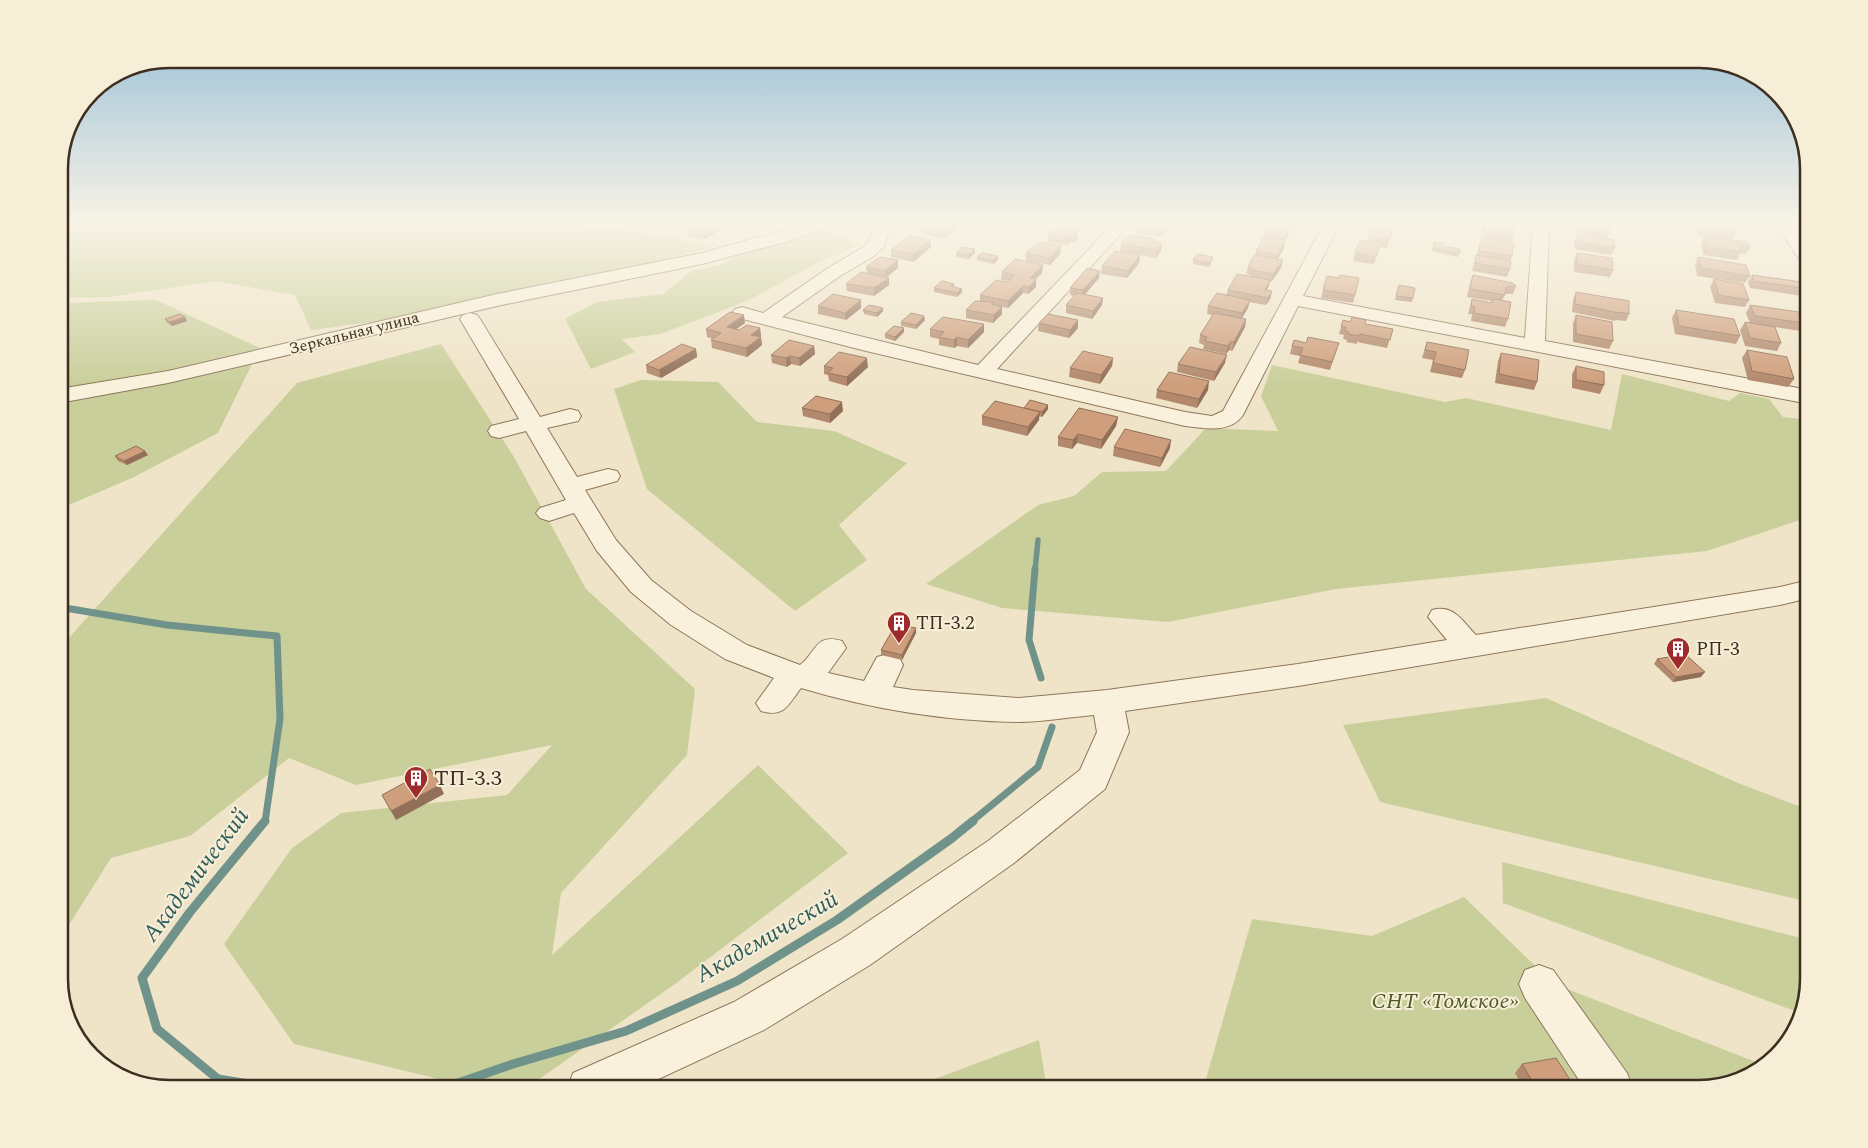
<svg xmlns="http://www.w3.org/2000/svg" width="1868" height="1148" font-family="Spectral,serif">
<rect width="100%" height="100%" fill="#f0e4c8"/>
<g fill="#c9cf9b">
<polygon points="59,224 587,224 656,234 711,247 651,264 549,282 402,318 311,330 295,295 215,281 109,297 59,298"/>
<polygon points="823,229 859,245 819,262 747,301 660,334 622,339 635,352 591,369 565,319 597,302 663,294 691,271 720,265 736,257"/>
<polygon points="156,300 260,348 218,433 132,478 64,507 59,507 59,303"/>
<polygon points="441,344 514,457 586,589 695,689 687,755 561,893 552,955 758,765 848,853 675,984 525,1089 480,1089 294,1044 224,944 292,848 341,813 507,795 552,745 356,785 289,758 190,836 111,858 59,941 59,649 297,383"/>
<polygon points="1272,365 1445,402 1466,398 1611,430 1622,374 1729,401 1740,393 1769,399 1783,417 1809,420 1809,517 1707,551 1336,589 1168,622 1002,608 926,584 1038,505 1074,496 1102,472 1166,471 1206,428 1278,431 1261,396"/>
<polygon points="641,380 718,382 757,422 834,431 907,463 839,525 867,560 795,611 647,489 614,389"/>
<polygon points="1546,698 1738,783 1809,810 1809,902 1380,802 1343,725"/>
<polygon points="1502,862 1809,940 1809,979 1800,1013 1503,903"/>
<polygon points="1464,897 1554,984 1764,1065 1754,1074 1699,1089 1203,1089 1252,919 1372,936"/>
<polygon points="1039,1040 1047,1089 908,1089"/>
</g>
<g fill="none" stroke-linecap="round" stroke-linejoin="round">
<polyline stroke="#6f938a" stroke-width="5.5" points="1035,570 1038,540"/>
<g stroke="#6f938a" stroke-width="7">
<polyline points="1035,569 1029,640 1041,678"/>
<polyline points="59,607 167,625 277,636 280,719 265,822"/>
<polyline points="971,822 1038,767 1052,727"/>
</g>
<g stroke="#6f938a" stroke-width="9">
<polyline points="265,821 190,912 142,978 157,1029 218,1079 280,1089"/>
<polyline points="441,1089 513,1064 626,1031 737,981 837,920 952,838 973,821"/>
</g>
<g stroke="#8d765c" stroke-width="2">
<g id="minor">
<polygon points="806,224 830,224 828,227 789,241 702,264 497,306 168,383 59,403 59,389 168,371 497,294 702,253"/>
<path d="M876 224H892L884 246 874 256 840 276 782 317 978 365 1113 224H1130L997 369 1185 412 1212 416 1223 411 1324 224H1340L1303 296 1525 338 1533 224H1549L1545 341 1809 390V404L1298 306 1243 415C1230 434 1204 428 1185 426L862 350 735 317 732 313 735 309 742 307 763 313 828 268 862 248 867 244Z"/>
<polygon points="1776,224 1792,224 1809,248 1809,266 1803,265"/>
<path d="M470 313 477 315 480 319 540 417 570 409 578 411 581 416 578 421 547 428 577 477 608 469 617 471 620 476 617 481 585 490 616 540 651 580 691 611 747 645 800 665C817 652 815 633 842 641L846 648 828 673 864 681 877 657 888 654 899 657 903 665 893 687 913 690 1019 698 1107 690 1298 664 1447 640 1428 617 1432 610C1454 604 1462 621 1476 635L1780 587 1809 580V598L1780 605 1298 686 1125 711 1129 732 1105 789 1014 863 870 965 764 1030 637 1089H567L573 1073 734 1002 842 939 988 841 1080 770 1097 732 1094 715C1069 717 1043 722 1018 722 945 721 871 709 801 688 788 705 784 718 761 711L756 703 774 678 725 659 671 625 631 592 597 551 574 513 549 521 540 518 536 513 540 508 566 500 526 431 499 438 491 436 488 431 491 426 519 419 460 319 463 315Z"/>
<polygon points="1539,965 1553,970 1627,1073 1633,1089 1585,1089 1525,998 1519,984 1525,970"/>
</g>
</g>
<use href="#minor" fill="#faf1dc" fill-rule="evenodd"/>
</g>
<g fill="#b2896c">
<polygon points="1065,224 1092,224 1084,228 1065,225"/>
<polygon points="1139,224 1169,224 1168,228 1161,237 1136,233 1137,225"/>
<polygon points="1263,224 1300,224 1297,230 1291,229 1290,232 1285,241 1284,248 1278,259 1283,260 1281,268 1271,282 1270,282 1267,290 1272,291 1270,299 1266,305 1249,302 1248,308 1242,318 1246,319 1245,327 1232,351 1229,350 1226,354 1203,349 1204,345 1199,343 1200,335 1213,315 1207,314 1208,306 1226,295 1228,290 1250,277 1250,275 1246,274 1248,267 1255,255 1256,251 1264,238 1265,232 1269,225"/>
<polygon points="1483,224 1505,224 1514,235 1511,242 1512,256 1510,261 1510,269 1507,277 1472,271 1481,238 1482,228"/>
<polygon points="1575,224 1609,224 1610,233 1607,239 1615,248 1611,255 1574,249 1574,242 1577,234 1584,235 1584,233 1575,231"/>
<polygon points="1698,224 1733,224 1735,234 1732,240 1750,247 1746,254 1740,253 1737,260 1703,255 1701,244 1704,237 1699,236 1697,226"/>
<polygon points="921,227 956,229 945,239 921,234"/>
<polygon points="1394,227 1387,248 1380,247 1374,264 1353,261 1355,253 1367,241 1368,237"/>
<polygon points="1077,229 1077,240 1075,243 1071,242 1067,245 1048,242 1048,235"/>
<polygon points="720,230 705,239 687,236 687,232"/>
<polygon points="931,240 931,247 913,262 891,257 891,250"/>
<polygon points="1434,242 1442,246 1460,253 1458,257 1432,251"/>
<polygon points="1155,243 1161,251 1156,258 1120,251 1121,244"/>
<polygon points="956,253 975,253 968,259 956,257"/>
<polygon points="1026,253 1060,254 1050,265 1026,261"/>
<polygon points="1577,253 1613,270 1610,277 1574,272 1574,260"/>
<polygon points="1140,255 1139,263 1127,278 1101,274 1102,266"/>
<polygon points="977,257 998,260 993,264 977,260"/>
<polygon points="1213,257 1212,261 1209,267 1193,264 1193,260"/>
<polygon points="1698,257 1750,276 1745,283 1697,276 1695,265"/>
<polygon points="1043,265 1042,273 1036,279 1036,287 1028,294 1023,293 1008,308 1002,307 1002,314 993,323 966,318 966,310 980,301 980,295 1009,281 1001,280 1002,272"/>
<polygon points="866,267 898,268 887,277 889,278 889,285 874,296 847,291 846,284 867,273"/>
<polygon points="1473,275 1516,286 1513,294 1505,294 1502,301 1508,319 1505,327 1471,321 1472,314 1468,314 1472,299 1491,303 1492,301 1467,297 1470,283"/>
<polygon points="1752,275 1809,283 1809,297 1750,288 1748,282"/>
<polygon points="1327,276 1339,278 1359,278 1353,303 1321,298"/>
<polygon points="1099,278 1085,294 1103,298 1102,305 1092,319 1066,313 1066,305 1074,296 1070,295 1070,288"/>
<polygon points="1714,279 1749,300 1745,307 1715,303 1710,287"/>
<polygon points="954,284 954,287 962,289 962,292 957,297 934,292 934,288"/>
<polygon points="1399,285 1413,298 1412,302 1395,300"/>
<polygon points="1576,292 1629,314 1626,321 1616,320 1615,321 1572,312 1573,300"/>
<polygon points="861,300 861,308 846,320 818,314 818,306"/>
<polygon points="1750,305 1804,323 1800,331 1775,327 1781,343 1777,351 1745,346 1740,330 1745,322 1750,323 1746,313"/>
<polygon points="863,310 883,311 877,317 864,314"/>
<polygon points="1676,310 1740,336 1736,344 1675,334 1672,318"/>
<polygon points="1576,315 1613,341 1609,349 1573,342 1573,323"/>
<polygon points="185,317 187,321 172,326 167,323 165,319"/>
<polygon points="925,320 916,329 901,326 901,322"/>
<polygon points="1078,320 1078,328 1069,338 1038,331 1039,323"/>
<polygon points="1343,320 1393,329 1387,348 1357,342 1357,344 1346,342 1347,340 1343,339 1344,335 1339,334"/>
<polygon points="745,323 736,329 739,330 760,328 761,336 760,337 761,337 762,345 747,357 712,348 711,340 713,339 707,337 706,329"/>
<polygon points="930,329 984,332 968,348 957,346 954,348 939,345 939,339 930,337"/>
<polygon points="904,332 895,341 885,338 885,334"/>
<polygon points="1427,342 1465,370 1462,378 1430,372 1433,360 1422,358"/>
<polygon points="1306,343 1336,351 1330,370 1298,363 1300,356 1290,354 1292,346"/>
<polygon points="814,346 815,354 800,366 791,364 787,367 772,363 771,355"/>
<polygon points="696,349 697,357 661,378 647,373 646,365"/>
<polygon points="1747,350 1794,379 1788,387 1748,380 1742,358"/>
<polygon points="1501,353 1537,382 1534,390 1495,383 1498,361"/>
<polygon points="1113,358 1112,366 1100,384 1069,377 1070,368"/>
<polygon points="1225,363 1214,381 1177,372 1178,364"/>
<polygon points="824,366 868,367 847,386 829,381 828,375 824,374"/>
<polygon points="1576,366 1604,385 1600,394 1572,388 1572,374"/>
<polygon points="1157,390 1208,390 1197,408 1156,398"/>
<polygon points="1048,405 1048,409 1042,417 1039,416 1039,420 1027,436 982,425 982,416 1024,408"/>
<polygon points="802,408 843,411 830,423 803,416"/>
<polygon points="1118,417 1116,426 1101,449 1077,443 1072,449 1058,446 1058,437"/>
<polygon points="1114,447 1170,448 1160,467 1113,456"/>
<polygon points="148,455 127,465 118,461 115,456"/>
<polygon points="916,633 902,660 881,655 881,650"/>
<polygon points="1657,659 1701,677 1673,682 1654,664"/>
<polygon points="1522,1064 1576,1089 1524,1089 1515,1073"/>
</g>
<g fill="#916f58">
<polygon points="955,224 956,224 956,229 945,239 945,232"/>
<polygon points="1085,224 1092,224 1084,228"/>
<polygon points="1167,224 1169,224 1168,228 1161,237 1162,230"/>
<polygon points="1292,225 1290,232 1285,241 1284,248 1276,262 1278,255 1285,242 1286,235"/>
<polygon points="720,227 720,230 705,239 705,236"/>
<polygon points="1077,229 1076,234 1078,232 1077,240 1075,243 1075,235 1074,232"/>
<polygon points="1071,235 1071,242 1067,245 1068,238"/>
<polygon points="931,240 931,247 913,262 913,254"/>
<polygon points="1162,244 1161,251 1156,258 1157,250"/>
<polygon points="1061,246 1060,254 1050,265 1050,258"/>
<polygon points="975,249 975,253 968,259 968,255"/>
<polygon points="1140,255 1139,263 1127,278 1128,271"/>
<polygon points="998,256 998,260 993,264 993,260"/>
<polygon points="898,260 898,268 885,278 885,271"/>
<polygon points="1283,260 1281,268 1271,282 1273,274"/>
<polygon points="1043,265 1042,273 1029,285 1030,278"/>
<polygon points="1100,271 1099,278 1082,298 1083,290"/>
<polygon points="889,278 889,285 874,296 874,288"/>
<polygon points="1036,279 1036,287 1028,294 1029,287"/>
<polygon points="1270,280 1268,288 1263,297 1265,290"/>
<polygon points="1023,286 1023,293 1008,308 1008,301"/>
<polygon points="962,289 962,292 957,297 957,293"/>
<polygon points="1272,291 1270,299 1266,305 1268,298"/>
<polygon points="1103,298 1102,305 1092,319 1093,311"/>
<polygon points="861,300 861,308 846,320 845,313"/>
<polygon points="1250,300 1248,308 1240,321 1242,313"/>
<polygon points="1002,307 1002,314 993,323 994,315"/>
<polygon points="883,308 883,311 877,317 877,313"/>
<polygon points="744,315 745,323 728,335 727,327"/>
<polygon points="924,316 925,320 916,329 916,325"/>
<polygon points="185,317 187,321 172,326 170,322"/>
<polygon points="1246,319 1245,327 1232,351 1234,342"/>
<polygon points="1078,320 1078,328 1069,338 1070,330"/>
<polygon points="984,324 984,332 968,348 968,340"/>
<polygon points="760,328 761,336 752,343 751,335"/>
<polygon points="904,328 904,332 895,341 895,337"/>
<polygon points="761,337 762,345 747,357 746,348"/>
<polygon points="957,337 957,346 954,348 954,340"/>
<polygon points="1230,342 1229,350 1226,354 1228,346"/>
<polygon points="814,346 815,354 800,366 799,358"/>
<polygon points="696,349 697,357 661,378 659,370"/>
<polygon points="1227,355 1225,363 1214,381 1216,372"/>
<polygon points="790,356 791,364 787,367 786,358"/>
<polygon points="867,358 868,367 847,386 847,377"/>
<polygon points="1113,358 1112,366 1100,384 1101,375"/>
<polygon points="1209,381 1208,390 1197,408 1199,399"/>
<polygon points="842,402 843,411 830,423 830,414"/>
<polygon points="1048,405 1048,409 1042,417 1042,412"/>
<polygon points="1040,412 1039,420 1027,436 1028,427"/>
<polygon points="1118,417 1116,426 1101,449 1102,440"/>
<polygon points="1078,434 1077,443 1072,449 1073,440"/>
<polygon points="1171,440 1170,448 1160,467 1162,458"/>
<polygon points="145,451 148,455 127,465 124,461"/>
<polygon points="916,628 916,633 902,660 902,655"/>
<polygon points="1705,672 1701,677 1673,682 1676,677"/>
<polygon points="440,785 444,794 396,820 391,811"/>
</g>
<g fill="#cf9f7d" stroke="#916f58">
<polygon points="924,224 955,224 945,232 921,227"/>
<polygon points="1139,224 1167,224 1162,230 1137,225"/>
<polygon points="1270,224 1285,224 1292,225 1286,235 1265,232"/>
<polygon points="1373,224 1394,227 1389,240 1368,237"/>
<polygon points="1484,224 1505,224 1514,225 1514,235 1483,231"/>
<polygon points="1578,224 1609,224 1610,233 1587,230 1587,225"/>
<polygon points="1701,224 1733,224 1735,234 1702,229"/>
<polygon points="698,225 720,227 705,236 687,232"/>
<polygon points="1057,225 1077,229 1074,232 1078,232 1075,235 1071,235 1068,238 1048,235"/>
<polygon points="1577,234 1614,240 1615,248 1577,242"/>
<polygon points="1129,235 1156,239 1154,242 1162,244 1157,250 1121,244"/>
<polygon points="910,236 931,240 913,254 891,250"/>
<polygon points="1705,236 1747,242 1750,247 1739,245 1740,252 1707,247"/>
<polygon points="1264,237 1285,240 1278,255 1256,251"/>
<polygon points="1481,237 1514,242 1512,256 1479,251"/>
<polygon points="1360,240 1381,243 1376,257 1355,253"/>
<polygon points="1038,242 1061,246 1050,258 1026,253"/>
<polygon points="1434,242 1443,243 1442,246 1460,249 1460,253 1433,248"/>
<polygon points="962,247 975,249 968,255 956,253"/>
<polygon points="1115,251 1140,255 1128,271 1102,266"/>
<polygon points="982,253 998,256 993,260 977,257"/>
<polygon points="1577,253 1612,258 1613,270 1577,264"/>
<polygon points="1197,254 1213,257 1210,263 1193,260"/>
<polygon points="1254,255 1283,260 1273,274 1251,270 1253,268 1248,267"/>
<polygon points="1476,255 1511,261 1510,269 1475,263"/>
<polygon points="880,257 898,260 885,271 866,267"/>
<polygon points="1698,257 1746,265 1750,276 1701,268"/>
<polygon points="1015,259 1043,265 1030,278 1036,279 1029,287 1023,286 1008,301 980,295 996,280 1007,282 1015,275 1002,272"/>
<polygon points="1087,268 1100,271 1083,290 1070,288"/>
<polygon points="861,272 889,278 874,288 846,284"/>
<polygon points="1237,274 1270,280 1265,290 1272,291 1268,298 1228,290"/>
<polygon points="1340,275 1359,278 1355,295 1323,290 1327,276 1339,278"/>
<polygon points="1473,275 1512,283 1516,286 1506,287 1505,295 1470,289"/>
<polygon points="1752,275 1809,283 1809,289 1754,281"/>
<polygon points="1714,279 1743,284 1749,300 1719,295"/>
<polygon points="942,281 954,284 951,286 962,289 957,293 934,288"/>
<polygon points="1399,285 1415,288 1413,298 1396,296"/>
<polygon points="1576,292 1629,301 1629,314 1619,312 1619,313 1575,304"/>
<polygon points="1077,293 1103,298 1093,311 1066,305"/>
<polygon points="1217,293 1250,300 1242,313 1208,306"/>
<polygon points="833,294 861,300 845,313 818,306"/>
<polygon points="1472,299 1492,303 1493,299 1511,302 1508,319 1474,313 1475,307 1471,306"/>
<polygon points="975,301 994,302 991,304 1002,307 994,315 966,310"/>
<polygon points="869,305 883,308 877,313 863,310"/>
<polygon points="1750,305 1799,312 1804,323 1755,316"/>
<polygon points="1676,310 1734,319 1740,336 1679,326"/>
<polygon points="730,312 744,315 727,327 739,330 747,325 760,328 751,335 761,337 746,348 711,340 721,333 706,329"/>
<polygon points="911,313 924,316 916,325 901,322"/>
<polygon points="1214,313 1246,319 1234,342 1230,342 1228,346 1205,341 1207,337 1200,335"/>
<polygon points="180,314 185,317 170,322 165,319"/>
<polygon points="1048,314 1078,320 1070,330 1039,323"/>
<polygon points="1576,315 1612,322 1613,341 1576,334"/>
<polygon points="943,317 984,324 968,340 957,337 954,340 939,337 944,332 930,329"/>
<polygon points="1352,317 1366,320 1365,324 1393,329 1390,340 1360,334 1359,336 1348,334 1349,332 1345,331 1346,327 1341,326 1343,320 1350,322"/>
<polygon points="1745,322 1775,327 1781,343 1750,338"/>
<polygon points="894,326 904,328 895,337 885,334"/>
<polygon points="1308,337 1339,343 1332,362 1300,355 1303,348 1292,346 1294,340 1306,343"/>
<polygon points="789,340 814,346 799,358 790,356 786,358 771,355"/>
<polygon points="1427,342 1469,350 1465,370 1433,363 1436,352 1425,350"/>
<polygon points="682,344 696,349 659,370 646,365"/>
<polygon points="1190,347 1227,355 1216,372 1178,364"/>
<polygon points="1747,350 1787,357 1794,379 1752,371"/>
<polygon points="1083,351 1113,358 1101,375 1070,368"/>
<polygon points="839,352 867,358 847,377 828,373 833,368 824,366"/>
<polygon points="1501,353 1539,360 1537,382 1499,374"/>
<polygon points="1576,366 1604,372 1604,385 1576,380"/>
<polygon points="1169,372 1209,381 1199,399 1157,390"/>
<polygon points="816,396 842,402 830,414 802,408"/>
<polygon points="1030,400 1048,405 1042,412 1024,408"/>
<polygon points="995,401 1040,412 1028,427 982,416"/>
<polygon points="1079,408 1118,417 1102,440 1078,434 1073,440 1058,437"/>
<polygon points="1125,429 1171,440 1162,458 1114,447"/>
<polygon points="136,446 145,451 124,461 115,456"/>
<polygon points="896,624 916,628 902,655 881,650"/>
<polygon points="1685,654 1705,672 1676,677 1657,659"/>
<polygon points="430,769 440,785 391,811 382,795"/>
<polygon points="1556,1058 1576,1089 1537,1089 1522,1064"/>
</g>
<linearGradient id="sky" x2="0" y2="1"><stop stop-color="#8fbad6"/><stop offset="0.58" stop-color="#f8f3e6"/><stop offset="1" stop-color="#f8f3e6" stop-opacity="0"/></linearGradient>
<rect width="1868" height="385" fill="url(#sky)"/>
<defs>
<g id="building-pin" transform="scale(1.25)"><path d="M0 17L-7.5 6A9.5 9.5 0 1 1 7.5 6Z" fill="#9e2a2b" stroke="#f7eed8"/><path d="M-4-6H4V6H1V3H-1V6H-4ZM-2.5-4.3h1.7v1.8h-1.7ZM.8-4.3h1.7v1.8H.8ZM-2.5-1h1.7V.8h-1.7ZM.8-1h1.7V.8H.8Z" fill="#fff"/></g>
</defs>
<g fill-rule="evenodd">
<use href="#building-pin" x="899" y="623"/>
<use href="#building-pin" x="1678" y="649"/>
<use href="#building-pin" x="416" y="778"/>
</g>
<g text-anchor="middle" dominant-baseline="central" stroke-width="4" stroke-linejoin="round" paint-order="stroke">
<g font-size="16" fill="#3d2e20" stroke="#f7eed8">
<text transform="translate(354 333) rotate(-14)">Зеркальная улица</text>
</g>
<g font-size="19" fill="#3d2e20" stroke="#f7eed8" text-anchor="start">
<text x="916" y="623">ТП-3.2</text>
<text x="1696" y="649">РП-3</text>
</g>
<g font-size="22" fill="#3d2e20" stroke="#f7eed8" text-anchor="start">
<text x="434" y="778">ТП-3.3</text>
</g>
<g font-size="22" font-style="italic" fill="#4d5a26" stroke="#f7eed8">
<text x="1445" y="1001">СНТ «Томское»</text>
</g>
<g font-size="24" font-style="italic" fill="#2f5d5a" stroke="#f7eed8">
<text transform="translate(196 875) rotate(-53)">Академический</text>
<text transform="translate(767 937) rotate(-30)">Академический</text>
</g>
</g>
<path d="M0 0H1868V1148H0ZM169 68H1699A101 101 0 0 1 1800 169V979A101 101 0 0 1 1699 1080H169A101 101 0 0 1 68 979V169A101 101 0 0 1 169 68Z" fill="#f7eed8" fill-rule="evenodd"/>
<path fill="none" stroke="#3d2e20" stroke-width="2.5" d="M169 68H1699A101 101 0 0 1 1800 169V979A101 101 0 0 1 1699 1080H169A101 101 0 0 1 68 979V169A101 101 0 0 1 169 68Z"/>
</svg>
